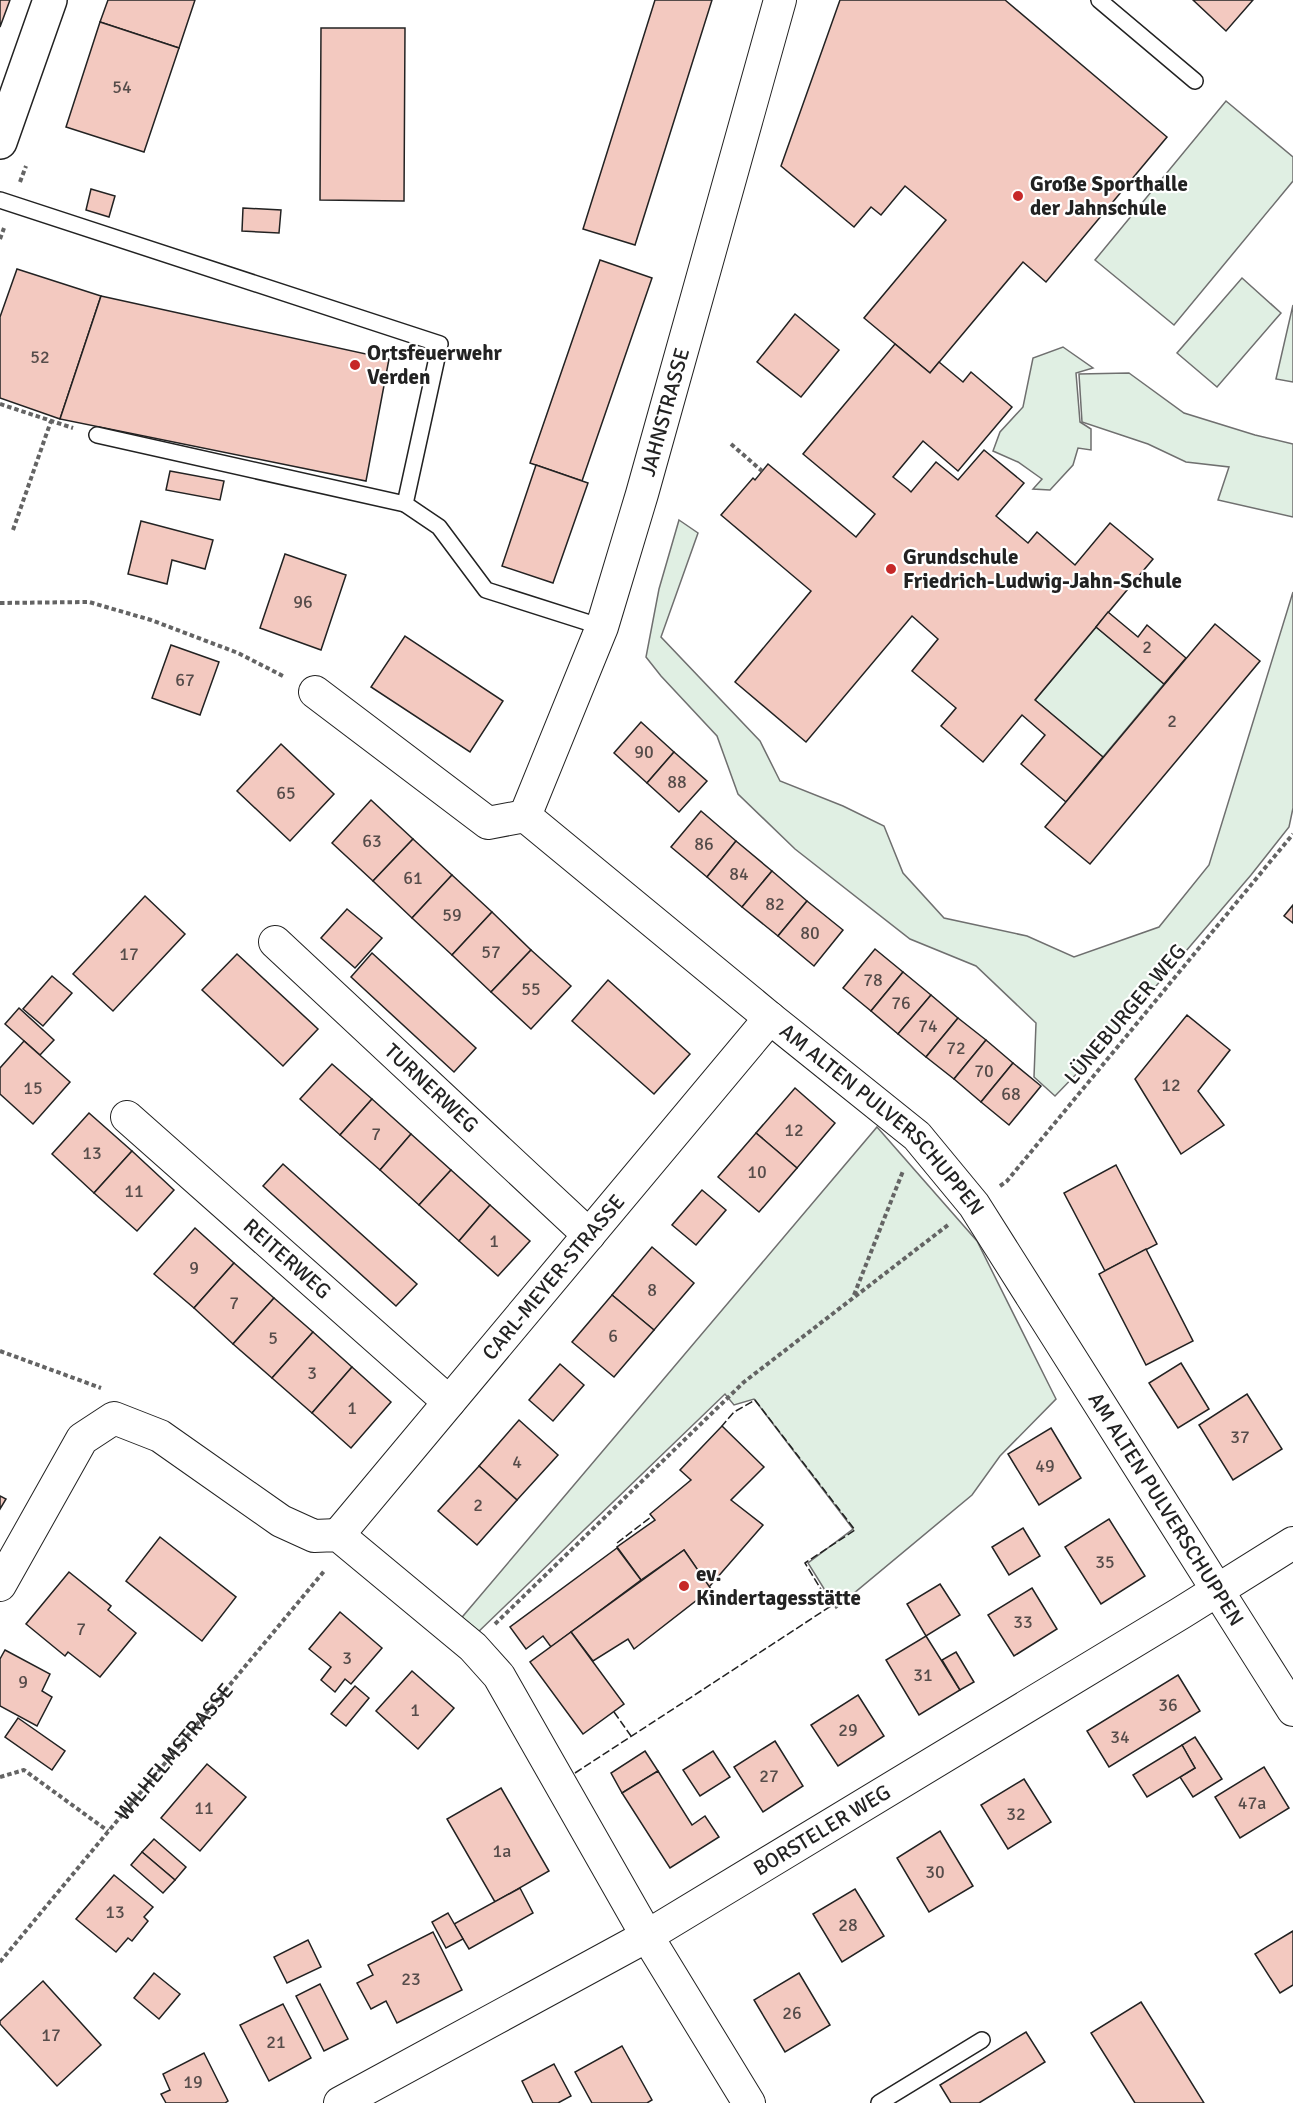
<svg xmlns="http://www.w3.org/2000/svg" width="1293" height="2103" font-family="Signika,sans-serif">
<rect width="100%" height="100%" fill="#fff"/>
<g fill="#e0efe3" stroke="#6f6f6f" stroke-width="1.5">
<polygon points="1226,101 1293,157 1293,181 1174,325 1095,260"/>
<polygon points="1242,278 1281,313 1217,387 1177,353"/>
<polygon points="1293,305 1293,382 1276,379"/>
<polygon points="1063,347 1093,368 1076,373 1080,422 1091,429 1091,450 1078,448 1073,465 1050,490 1033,489 1042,479 1018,462 993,451 1000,432 1023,407 1033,358"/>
<polygon points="1129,373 1184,413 1255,435 1293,444 1293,517 1218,500 1229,467 1186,462 1148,444 1082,422 1079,374"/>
<polygon points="679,520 698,533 661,637 760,741 780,781 843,806 884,826 903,873 944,918 1027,936 1074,957 1159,927 1209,865 1293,592 1293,808 1289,827 1251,875 1115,1034 1055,1096 1034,1077 1036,1023 976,966 910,939 795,849 738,794 717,736 661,676 646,657 659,589"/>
<polygon points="1096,627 1164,684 1103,757 1035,700"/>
<polygon points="877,1127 977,1241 1056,1399 1000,1456 972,1495 836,1608 808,1563 853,1529 754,1399 734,1405 725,1394 474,1636 458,1622"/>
</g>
<g fill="#f3c9c0" stroke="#222" stroke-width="1.5">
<polygon points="0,0 10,0 0,27"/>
<polygon points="108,0 195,0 179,48 100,22"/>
<polygon points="655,0 712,0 635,245 583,229"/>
<polygon points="840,0 1005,0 1167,137 1046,282 1023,262 930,373 864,318 946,220 905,186 881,215 871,207 854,227 781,166"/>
<polygon points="1193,0 1253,0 1226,31"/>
<polygon points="100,22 179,48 144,152 66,127"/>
<polygon points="321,28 405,28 404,201 320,200"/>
<polygon points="91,189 115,196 109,217 86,210"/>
<polygon points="243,208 281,210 279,233 242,231"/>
<polygon points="600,260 652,278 582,481 530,463"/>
<polygon points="17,269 101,296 60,419 0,398 0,317"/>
<polygon points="101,296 389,359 366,481 60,419"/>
<polygon points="795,314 839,350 801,397 757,362"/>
<polygon points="895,344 930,373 939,362 963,382 971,372 1012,407 958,471 923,441 893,477 908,489 911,492 936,462 958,480 984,450 1024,483 996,516 1028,543 1037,532 1075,565 1110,523 1153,559 1035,700 1103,757 1066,802 1021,764 1045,735 1022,715 983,762 941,726 956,708 912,671 938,639 912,616 806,742 735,682 811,591 721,515 753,478 755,480 768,464 856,537 875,514 803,454"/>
<polygon points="536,465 588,483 553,583 502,566"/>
<polygon points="170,471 224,481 220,500 166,490"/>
<polygon points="141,521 213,540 205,569 172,560 167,584 128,574"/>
<polygon points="285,554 346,575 321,650 260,628"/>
<polygon points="1108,612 1138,637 1147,625 1186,658 1164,684 1096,627"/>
<polygon points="1215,624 1260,661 1090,864 1045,827"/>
<polygon points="405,636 503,701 470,752 371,687"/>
<polygon points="171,645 219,662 200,715 152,698"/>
<polygon points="641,722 674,752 647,783 614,753"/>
<polygon points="281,744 334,794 290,841 237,791"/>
<polygon points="674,752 707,781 679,812 647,783"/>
<polygon points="371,800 413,839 373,881 332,843"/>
<polygon points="701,811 736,841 707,877 671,847"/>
<polygon points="413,839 452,875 412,918 373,881"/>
<polygon points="736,841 772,871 742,907 707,877"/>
<polygon points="772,871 807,901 778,936 742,907"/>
<polygon points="452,875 492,912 452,955 412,918"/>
<polygon points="145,896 185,934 113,1011 73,974"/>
<polygon points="807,901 843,930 814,966 778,936"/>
<polygon points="1293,905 1293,923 1284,916"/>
<polygon points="347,909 382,938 355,968 321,938"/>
<polygon points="492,912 531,950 491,992 452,955"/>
<polygon points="875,949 903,972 871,1011 843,988"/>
<polygon points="531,950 571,986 531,1029 491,992"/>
<polygon points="372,953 476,1048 454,1072 351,977"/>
<polygon points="237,954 318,1029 283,1066 202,990"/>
<polygon points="903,972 931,995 898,1034 871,1011"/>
<polygon points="52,976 72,993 43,1026 23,1009"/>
<polygon points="608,980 690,1054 654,1094 572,1021"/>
<polygon points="931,995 958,1018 926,1057 898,1034"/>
<polygon points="19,1008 54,1040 40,1055 5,1024"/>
<polygon points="1187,1015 1230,1050 1198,1091 1224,1125 1181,1154 1135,1079"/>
<polygon points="958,1018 986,1040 954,1079 926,1057"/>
<polygon points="986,1040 1013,1063 981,1102 954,1079"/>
<polygon points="24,1041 70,1082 33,1124 0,1094 0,1068"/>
<polygon points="1013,1063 1041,1086 1009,1125 981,1102"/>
<polygon points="332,1064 372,1099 340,1135 300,1099"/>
<polygon points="795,1088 835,1123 797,1168 756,1133"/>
<polygon points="372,1099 411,1134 380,1170 340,1135"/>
<polygon points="89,1113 132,1151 94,1193 52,1154"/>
<polygon points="756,1133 797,1168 759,1212 718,1177"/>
<polygon points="411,1134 451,1170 419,1205 380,1170"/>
<polygon points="132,1151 174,1190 137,1231 94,1193"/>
<polygon points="283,1164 417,1284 396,1306 263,1186"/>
<polygon points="1116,1165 1157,1244 1105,1271 1064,1193"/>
<polygon points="451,1170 490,1205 459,1241 419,1205"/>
<polygon points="702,1190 726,1210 696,1245 672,1225"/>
<polygon points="490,1205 530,1241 498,1276 459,1241"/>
<polygon points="195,1228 234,1263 194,1308 154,1274"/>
<polygon points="652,1247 694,1283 654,1330 612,1295"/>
<polygon points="1146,1249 1193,1341 1146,1365 1099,1274"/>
<polygon points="234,1263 274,1298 233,1344 194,1308"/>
<polygon points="612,1295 654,1330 614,1377 572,1342"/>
<polygon points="274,1298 313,1332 272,1378 233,1344"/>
<polygon points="313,1332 352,1367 312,1413 272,1378"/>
<polygon points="1181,1363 1209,1409 1178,1428 1149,1383"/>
<polygon points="560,1364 584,1385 553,1421 529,1400"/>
<polygon points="352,1367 391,1402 351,1448 312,1413"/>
<polygon points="1247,1394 1282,1449 1233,1480 1199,1425"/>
<polygon points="519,1420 558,1455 517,1500 479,1466"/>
<polygon points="722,1426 764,1467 731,1500 763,1525 709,1587 684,1550 641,1580 617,1547 655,1520 650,1514 691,1480 680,1470"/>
<polygon points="1051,1428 1081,1478 1039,1505 1008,1454"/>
<polygon points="479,1466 517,1500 477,1545 438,1511"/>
<polygon points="0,1496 6,1499 0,1509"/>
<polygon points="1109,1519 1145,1576 1101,1604 1065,1547"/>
<polygon points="1023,1528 1040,1556 1009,1575 992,1547"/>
<polygon points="160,1537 236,1597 202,1641 126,1581"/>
<polygon points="617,1548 641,1580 551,1647 543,1636 526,1649 510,1627"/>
<polygon points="684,1550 711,1589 634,1649 628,1639 593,1661 571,1632"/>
<polygon points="69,1572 111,1606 108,1610 136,1633 100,1677 68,1652 65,1656 26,1624"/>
<polygon points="940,1584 960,1615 926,1636 907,1604"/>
<polygon points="1032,1588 1057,1629 1014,1656 988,1615"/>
<polygon points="340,1612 382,1648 351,1684 345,1679 335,1692 321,1680 331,1667 309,1649"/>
<polygon points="571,1632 624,1704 583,1734 530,1662"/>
<polygon points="926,1636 960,1690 919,1715 886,1660"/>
<polygon points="5,1650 50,1674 42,1691 52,1697 37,1726 0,1706 0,1659"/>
<polygon points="956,1652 974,1682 960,1690 942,1660"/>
<polygon points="412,1671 454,1708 418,1749 376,1711"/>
<polygon points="1178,1675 1200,1711 1109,1767 1087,1731"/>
<polygon points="355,1686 369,1698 346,1726 331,1714"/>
<polygon points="858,1695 884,1736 838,1766 811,1725"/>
<polygon points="18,1718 65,1751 52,1770 5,1737"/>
<polygon points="1195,1737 1222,1779 1193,1797 1180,1777 1195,1768 1182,1745"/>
<polygon points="775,1741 803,1786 763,1812 734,1767"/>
<polygon points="1182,1745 1195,1768 1147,1797 1133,1775"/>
<polygon points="645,1751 658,1771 622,1793 611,1773"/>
<polygon points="713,1751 730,1777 700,1796 683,1770"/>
<polygon points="207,1764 246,1797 200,1851 161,1818"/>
<polygon points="1264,1767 1289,1808 1240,1838 1215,1797"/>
<polygon points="658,1771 692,1825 705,1816 719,1837 670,1868 622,1793"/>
<polygon points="1024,1779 1051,1822 1008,1849 981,1805"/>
<polygon points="501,1788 549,1871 495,1902 447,1819"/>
<polygon points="940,1831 973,1886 929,1912 897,1858"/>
<polygon points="154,1839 186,1867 175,1880 142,1852"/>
<polygon points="142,1852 175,1880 163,1893 131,1865"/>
<polygon points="114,1875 153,1907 144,1917 148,1921 132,1941 128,1938 116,1952 76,1919"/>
<polygon points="520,1888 533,1913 469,1949 454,1924"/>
<polygon points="855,1889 884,1936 842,1962 813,1914"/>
<polygon points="448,1913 463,1939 446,1948 432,1922"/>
<polygon points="1293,1931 1293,1985 1280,1993 1255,1954"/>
<polygon points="433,1932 462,1990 397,2023 386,2001 371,2009 357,1983 373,1975 368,1965"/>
<polygon points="308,1940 321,1967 287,1983 274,1957"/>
<polygon points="154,1973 180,1994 159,2019 134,1998"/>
<polygon points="799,1973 830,2025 785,2052 754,2000"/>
<polygon points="43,1981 101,2045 57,2086 0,2024 0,2021"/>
<polygon points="320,1984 348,2039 324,2051 296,1996"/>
<polygon points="1141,2002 1173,2053 1204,2103 1135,2103 1091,2033"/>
<polygon points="283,2004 311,2058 269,2081 240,2025"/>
<polygon points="1026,2032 1045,2062 979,2103 951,2103 940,2085"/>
<polygon points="622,2046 652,2100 647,2103 592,2103 575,2072"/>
<polygon points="204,2053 228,2101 225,2103 166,2103 161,2094 170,2090 163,2074"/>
<polygon points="554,2064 571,2096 558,2103 533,2103 522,2081"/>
</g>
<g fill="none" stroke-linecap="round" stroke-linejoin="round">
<g stroke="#222" stroke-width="18">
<g id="service">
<polyline points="1099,0 1195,81"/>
<polyline points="0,200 440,344 405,504 439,527 486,590 602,627"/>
<polyline points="97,435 405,504"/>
<polyline points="879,2103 982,2040"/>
</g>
</g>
<g stroke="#222" stroke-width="34">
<g id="minor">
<path id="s2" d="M315 692 488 823 525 816 770 1018 917 1136 974 1205 1293 1710"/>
<path id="s3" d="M525 816 602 627 642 494 780 0"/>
<path id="s4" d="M275 942 589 1235"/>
<path id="s5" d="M127 1117 449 1402"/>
<path id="s6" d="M338 1535 770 1018"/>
<polyline points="0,1585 82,1439 114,1418 160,1436 281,1521 314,1536 338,1535 473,1647 499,1676 647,1936 749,2103"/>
<path id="s7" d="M340 2103 647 1936 1181 1613 1293 1543"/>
</g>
</g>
<g stroke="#222" stroke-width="36">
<polyline id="secondary" points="0,142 50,0"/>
</g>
<g stroke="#646464" stroke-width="4" stroke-dasharray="4.5 3" stroke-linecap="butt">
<polyline points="20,182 26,166"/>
<polyline points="0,239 4,228"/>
<polyline points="0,404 73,428"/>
<polyline points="731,444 762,471"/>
<polyline points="13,530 51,421"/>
<polyline points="0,603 89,602 151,620 238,653 285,677"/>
<polyline points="1000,1186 1007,1181 1293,834"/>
<polyline points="854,1295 903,1171"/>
<polyline points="0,1351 101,1388"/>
<polyline points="495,1624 744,1382 948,1225"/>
<polyline points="0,1777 24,1770 108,1831"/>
<path id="s1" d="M0 1962 325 1570"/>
</g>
<use href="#service" stroke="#fff" stroke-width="15"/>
<use href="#minor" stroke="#fff" stroke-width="32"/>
<use href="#secondary" stroke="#fff" stroke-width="33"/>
<g stroke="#222" stroke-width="1.5" stroke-dasharray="8 3" stroke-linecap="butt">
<polyline points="617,1543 651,1517"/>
<polyline points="614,1712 631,1736"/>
<polyline points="575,1773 831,1606 805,1563 855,1530 755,1400 734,1412 722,1426"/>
</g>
</g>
<g fill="#c62828" stroke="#fff" stroke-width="2">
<circle cx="1018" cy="196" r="6"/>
<circle cx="355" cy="365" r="6"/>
<circle cx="891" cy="569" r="6"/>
<circle cx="684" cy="1586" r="6"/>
</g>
<g text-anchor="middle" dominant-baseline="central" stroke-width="4.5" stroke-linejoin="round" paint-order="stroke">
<g font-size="18" fill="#564c4a">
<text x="122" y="87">54</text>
<text x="40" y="357">52</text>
<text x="303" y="602">96</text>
<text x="1147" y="647">2</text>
<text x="185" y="680">67</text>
<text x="1172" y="721">2</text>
<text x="644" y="752">90</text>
<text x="677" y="782">88</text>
<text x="286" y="793">65</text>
<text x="372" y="841">63</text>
<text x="704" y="844">86</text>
<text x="739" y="874">84</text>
<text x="413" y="878">61</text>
<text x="775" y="904">82</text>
<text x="452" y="915">59</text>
<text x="810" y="933">80</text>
<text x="491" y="952">57</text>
<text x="129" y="954">17</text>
<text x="873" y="980">78</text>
<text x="531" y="989">55</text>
<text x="901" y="1003">76</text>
<text x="928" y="1026">74</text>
<text x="956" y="1048">72</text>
<text x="984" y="1071">70</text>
<text x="1171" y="1085">12</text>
<text x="33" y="1088">15</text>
<text x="1011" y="1094">68</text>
<text x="794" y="1130">12</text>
<text x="376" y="1134">7</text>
<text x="92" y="1153">13</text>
<text x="757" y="1172">10</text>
<text x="134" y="1191">11</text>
<text x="494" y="1241">1</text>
<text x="194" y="1268">9</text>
<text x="652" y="1290">8</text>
<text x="234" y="1303">7</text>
<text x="613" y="1336">6</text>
<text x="273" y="1338">5</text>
<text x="312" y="1373">3</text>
<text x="352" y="1408">1</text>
<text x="1240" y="1437">37</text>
<text x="517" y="1462">4</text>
<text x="1045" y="1466">49</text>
<text x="478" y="1505">2</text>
<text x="1105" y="1562">35</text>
<text x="1023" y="1622">33</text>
<text x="81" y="1629">7</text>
<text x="347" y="1658">3</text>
<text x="923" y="1675">31</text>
<text x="23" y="1682">9</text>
<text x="1168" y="1705">36</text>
<text x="415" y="1710">1</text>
<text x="848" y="1730">29</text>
<text x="1120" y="1737">34</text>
<text x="769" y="1776">27</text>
<text x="1252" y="1803">47a</text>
<text x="204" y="1808">11</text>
<text x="1016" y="1814">32</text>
<text x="502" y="1851">1a</text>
<text x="935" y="1872">30</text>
<text x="115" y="1912">13</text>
<text x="848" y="1925">28</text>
<text x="411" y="1979">23</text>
<text x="792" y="2013">26</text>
<text x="51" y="2035">17</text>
<text x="276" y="2042">21</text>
<text x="193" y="2082">19</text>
</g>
<g font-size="21" font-weight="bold" fill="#222" stroke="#fff" text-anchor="start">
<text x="1030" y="184">Große Sporthalle<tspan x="1030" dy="24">der Jahnschule</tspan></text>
<text x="367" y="353">Ortsfeuerwehr<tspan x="367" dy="24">Verden</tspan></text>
<text x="903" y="557">Grundschule<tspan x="903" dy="24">Friedrich-Ludwig-Jahn-Schule</tspan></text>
<text x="696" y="1574">ev.<tspan x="696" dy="24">Kindertagesstätte</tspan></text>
</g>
<g font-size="21" fill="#222" stroke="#fff">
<text stroke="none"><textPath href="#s3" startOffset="428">JAHNSTRASSE</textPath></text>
<text transform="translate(1125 1014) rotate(-50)">LÜNEBURGER WEG</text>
<text stroke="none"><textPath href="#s4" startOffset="214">TURNERWEG</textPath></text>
<text stroke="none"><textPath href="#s2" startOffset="724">AM ALTEN PULVERSCHUPPEN</textPath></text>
<text stroke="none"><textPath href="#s5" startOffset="214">REITERWEG</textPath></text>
<text stroke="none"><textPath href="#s6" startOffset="336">CARL-MEYER-STRASSE</textPath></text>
<text stroke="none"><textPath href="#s2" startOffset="1210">AM ALTEN PULVERSCHUPPEN</textPath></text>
<text stroke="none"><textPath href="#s1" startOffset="273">WILHELMSTRASSE</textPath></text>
<text stroke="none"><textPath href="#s7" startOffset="554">BORSTELER WEG</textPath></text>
</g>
</g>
</svg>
